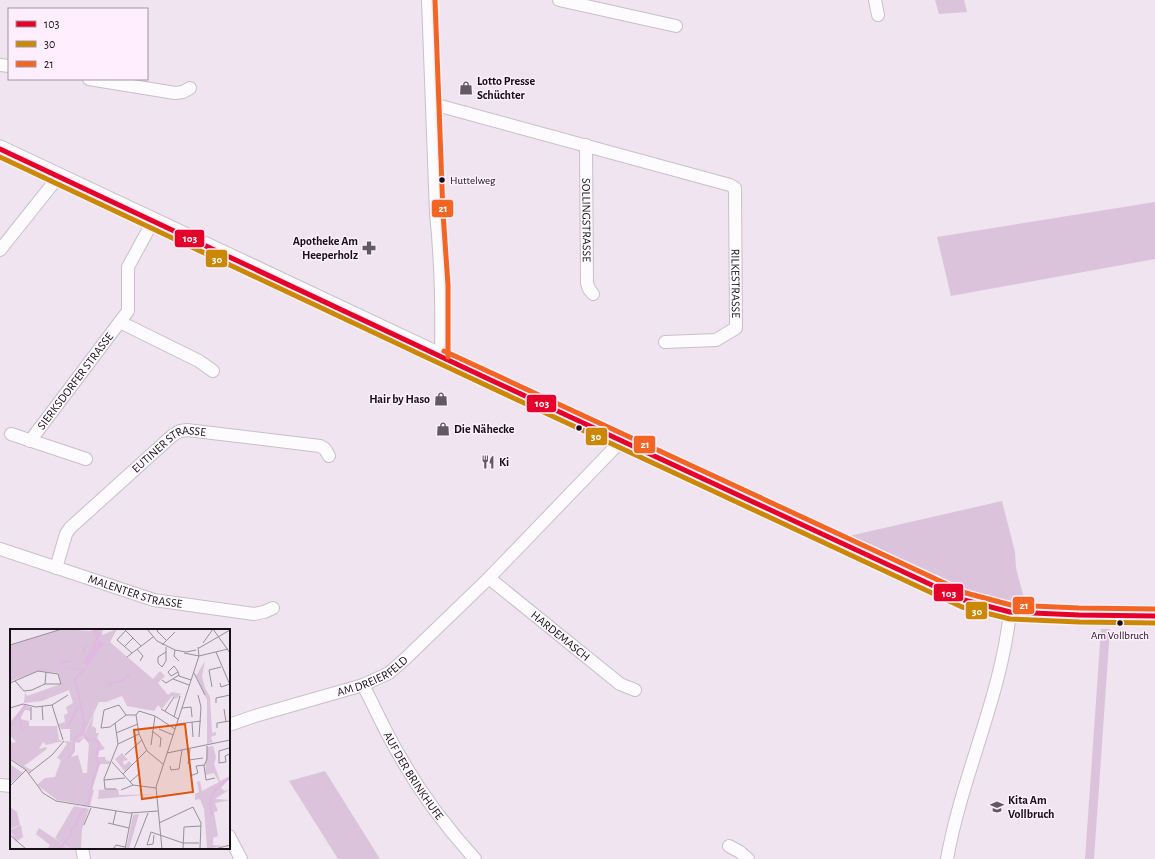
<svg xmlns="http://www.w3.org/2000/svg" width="1155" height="859" font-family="'Alegreya Sans',sans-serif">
<rect width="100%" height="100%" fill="#efe4ef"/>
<g fill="#dbc4db">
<polygon points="935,0 964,0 967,12 939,14"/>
<polygon points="1155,202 1155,259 951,296 937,237"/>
<polygon points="1002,501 1015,552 1016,568 1025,602 995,599 966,591 849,536"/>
<polygon points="1101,629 1110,629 1094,859 1085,859"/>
<polygon points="325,771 380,859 338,859 289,781"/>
</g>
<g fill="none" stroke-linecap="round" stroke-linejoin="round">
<g stroke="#c8c0c8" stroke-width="14">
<g id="street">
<path d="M428 0 436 213C441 261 442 309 441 357"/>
<polyline points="559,0 676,26"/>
<polyline points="875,0 878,15"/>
<polyline points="0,65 9,66"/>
<polyline points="89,79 175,93 183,92 190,88"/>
<path id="s1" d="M433 104 730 185 735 188 736 328 716 340 665 342"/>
<path id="s2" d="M586 145 587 283 589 289 593 294"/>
<polyline points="0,250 59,176"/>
<polyline points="120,322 199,361 213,371"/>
<polyline points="11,434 86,459"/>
<path id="s3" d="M30 441 128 311V267L153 221"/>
<path id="s4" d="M0 549 154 600 254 614 264 612 273 608"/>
<path id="s5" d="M56 568 66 534 70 528 173 435 180 431 187 430 320 446 325 449 329 456"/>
<path id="s6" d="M489 578 620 684 635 690"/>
<path id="s7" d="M363 685C375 708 385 731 398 753 419 791 446 827 475 859"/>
<path id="s8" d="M229 725 255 716 363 685 389 673 405 659 489 578 621 441"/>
<polyline points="0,785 11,786"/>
<polyline points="229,836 241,859"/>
<polyline points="729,846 740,852 748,859"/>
<polyline points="82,848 84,859"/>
<path d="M947 859C962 775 1001 697 1010 612"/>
</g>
</g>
<g stroke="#c8c0c8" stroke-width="19">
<polyline id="secondary" points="0,149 465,368 964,600 985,606 1010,612 1079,615 1155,616"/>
</g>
<use href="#street" stroke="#fdfbfd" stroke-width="12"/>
<use href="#secondary" stroke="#fdfbfd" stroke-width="17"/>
<g stroke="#ffeefe" stroke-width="8">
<polyline id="bus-1" points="0,149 465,368 964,600 1010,612 1079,615 1155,616"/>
</g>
<g stroke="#ffeefe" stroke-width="8">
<polyline id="bus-2" points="0,157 462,374 962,607 1010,619 1079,622 1155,623"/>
</g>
<g stroke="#ffeefe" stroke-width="8">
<g id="bus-3">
<polyline points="435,0 443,213 448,285 448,357"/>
<polyline points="444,351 966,593 1011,605 1079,608 1155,609"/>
</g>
</g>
<use href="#bus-1" stroke="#e4002b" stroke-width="5"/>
<use href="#bus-2" stroke="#ca8804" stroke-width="5"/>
<use href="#bus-3" stroke="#f26522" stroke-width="5"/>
</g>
<defs>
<g id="shop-bare" transform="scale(1.08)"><path d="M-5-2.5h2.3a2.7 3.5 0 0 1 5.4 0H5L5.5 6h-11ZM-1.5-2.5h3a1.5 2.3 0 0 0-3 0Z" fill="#625a62" stroke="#ffeefe" stroke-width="2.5" paint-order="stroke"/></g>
<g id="pharmacy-bare" transform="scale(1.08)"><path d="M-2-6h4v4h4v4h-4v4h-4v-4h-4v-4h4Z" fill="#625a62" stroke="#ffeefe" stroke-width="2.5" paint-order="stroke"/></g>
<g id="restaurant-bare" transform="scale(1.08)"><path d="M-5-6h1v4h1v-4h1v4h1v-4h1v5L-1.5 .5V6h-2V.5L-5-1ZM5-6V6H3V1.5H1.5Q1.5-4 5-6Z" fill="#625a62" stroke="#ffeefe" stroke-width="2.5" paint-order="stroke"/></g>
<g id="school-bare" transform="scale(1.08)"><path d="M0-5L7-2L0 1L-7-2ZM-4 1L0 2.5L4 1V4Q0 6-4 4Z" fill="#625a62" stroke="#ffeefe" stroke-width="2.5" paint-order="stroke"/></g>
</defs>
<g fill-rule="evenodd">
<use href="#shop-bare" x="466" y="88"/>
<use href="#pharmacy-bare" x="369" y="248"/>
<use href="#shop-bare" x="441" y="399"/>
<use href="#shop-bare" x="443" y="429"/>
<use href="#restaurant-bare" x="488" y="462"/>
<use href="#school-bare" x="997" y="807"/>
</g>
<g fill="#160f16" stroke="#ffeefe" stroke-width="1.5">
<circle cx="442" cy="180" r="3.5"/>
<circle cx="579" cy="428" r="3.5"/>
<circle cx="1120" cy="623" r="3.5"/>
</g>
<g text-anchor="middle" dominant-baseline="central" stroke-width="3" stroke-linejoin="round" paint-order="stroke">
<g font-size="11" fill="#160f16" stroke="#ffeefe" text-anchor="start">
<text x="450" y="180">Huttelweg</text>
<text x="1120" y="635" text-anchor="middle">Am Vollbruch</text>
</g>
<g font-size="12" font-weight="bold" fill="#160f16" stroke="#ffeefe" text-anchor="start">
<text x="477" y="81">Lotto Presse<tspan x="477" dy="14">Schüchter</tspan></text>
<text x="358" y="241" text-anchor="end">Apotheke Am<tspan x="358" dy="14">Heeperholz</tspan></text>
<text x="430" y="399" text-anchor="end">Hair by Haso</text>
<text x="454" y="429">Die Nähecke</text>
<text x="499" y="462">Ki</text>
<text x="1008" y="800">Kita Am<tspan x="1008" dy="14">Vollbruch</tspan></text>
</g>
<g font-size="12" fill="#160f16" stroke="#ffeefe">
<text stroke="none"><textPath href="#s2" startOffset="75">SOLLINGSTRASSE</textPath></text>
<text stroke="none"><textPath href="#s1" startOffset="409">RILKESTRASSE</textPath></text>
<text stroke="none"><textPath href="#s3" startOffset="75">SIERKSDORFER STRASSE</textPath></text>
<text stroke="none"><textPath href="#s5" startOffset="172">EUTINER STRASSE</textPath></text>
<text stroke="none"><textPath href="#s4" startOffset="142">MALENTER STRASSE</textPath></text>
<text stroke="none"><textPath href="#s6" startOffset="92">HARDEMASCH</textPath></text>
<text stroke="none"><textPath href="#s8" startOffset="152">AM DREIERFELD</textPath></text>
<text stroke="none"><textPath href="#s7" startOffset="104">AUF DER BRINKHUFE</textPath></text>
</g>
</g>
<g transform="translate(10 629)">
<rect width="220" height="220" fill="#efe4ef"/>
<path d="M53 0 79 2 93 0 92 6 107 0 100 13 143 50 150 42 155 47 148 54 158 66 162 63 171 65 166 70 162 67 152 80 148 76 144 82 117 77 112 67 96 73H89L73 107 68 112 73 108 84 85 82 97 86 99V104H89L87 109 95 120 89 122 88 128H95L96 131 101 133 99 135H90L82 161 108 160 109 166 146 165 88 170 89 161H84L80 177 47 171 27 156 35 149 45 148 51 131 47 129 57 115 54 112 65 113V122L61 128 68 126 73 144H77L79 115 74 109 69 114 60 112V100H51L48 95 55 93 54 86 58 84 56 78 63 74 59 61 32 72 14 74 15 63 17 67 51 55 48 44 29 42 1 52 0 16ZM195 32 192 47 195 59 200 68 202 104 206 103V106L201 108 203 115 200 113 197 117V71L186 47ZM15 76 20 78 21 82 15 81 10 90 19 92V97H47L49 111 53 112 36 116 33 113 29 120 36 118 37 120 14 137 22 141 19 143 0 129V111L3 114 6 113 0 106V93ZM203 117 206 128 204 135 210 152 220 147V143V149L211 159 215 162 220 160 205 170 220 171 205 174 208 182 204 183 208 207 203 209V216L214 217 197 220 194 180 190 170 185 171V165L189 163 187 153 190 152 192 162 209 153 204 144 195 146 197 118ZM112 124 118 131 113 132V134L115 136 119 132 122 135 115 143 105 130ZM1 136 13 144 0 155V137ZM64 177 79 180 72 200 71 220H60L45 209ZM0 178 7 183 10 196 0 200ZM129 185 119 220H116L123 186ZM11 196 13 208 6 213 0 201ZM29 199 50 213 59 220H37L40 216 26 205Z" fill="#dbc4db"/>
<path d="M82 1 91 3 85 17 90 11 94 15 77 37 95 16 75 40 0 41 75 39 77 37 73 33 84 17 82 18 76 16 75 22 71 28 75 15 83 17 86 10Z" fill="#e0b8e0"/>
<path fill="none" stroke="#e0b8e0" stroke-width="2" d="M49 34 61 32M74 40 65 50 74 91 73 104 78 111 85 110 89 114 86 129 89 134 83 150M97 55 112 52 120 45M9 86 12 102M58 97 69 77M0 98 15 76M64 112 66 108 73 104M57 130 64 121V113M78 176 83 150M202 187 200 171 206 160 220 148M62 199H64L72 182 76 179M49 220 61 206V199"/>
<path fill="none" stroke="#988f98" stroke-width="1" d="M114 0 131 17M117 0 107 11 122 24M137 0 147 12 165 21 176 23 186 21M148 0 147 2 156 11M203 0 220 24M193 14 203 0M0 16 52 0M152 16 165 3M114 18 123 9M189 19 220 1M127 20 133 27 130 32M165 21 164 27 169 32M156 23V32L152 38 148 34V28L156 23V18M206 23 220 56M174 24 189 27M189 27 218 20M117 28 143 8M168 43 161 47 158 43 164 37 167 41 168 43 169 46V47L181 51M184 44 195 66M163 50 179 56M152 51 156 54 169 46M5 52 14 62 22 61 35 55 36 43M0 54 28 42 48 45 51 55H35M210 54 211 58 220 55M202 58 199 41 211 38M188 66 191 78 189 108M206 74V69L220 66M42 76 53 111M32 77 33 91M21 78V91M0 79 13 75 26 78 42 76 58 66M172 79 181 78 182 88M151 80 168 90M214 80 216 93M155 82 164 68M116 86 109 76 94 81 91 99 100 98 116 86H126M126 86 129 105 137 122 153 135M126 86 129 82 145 87 165 100M164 88 170 67M182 93 183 108M105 94 108 115 94 150 95 160H106M167 95 191 92M207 99V94L220 92M149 100 163 106M142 102 151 109 150 118M106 104 128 95M108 115 129 105M141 116 145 87M197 117V130L194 137 196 151 205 149M219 119 209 122V134L216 133 215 127 220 125M157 124 220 111M115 126 132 111M0 130 16 141 33 164 46 172 119 184 148 182M179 131 193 129M102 133 123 156 146 159M178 135 180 120M160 137 161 141 169 140 172 121M19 144 42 126 54 112M113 145 137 121M180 147 188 144 186 137 194 136M94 151 115 149M120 153 130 144M0 157 16 141M111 161 123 156M98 194 119 199M149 194 183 178 191 194 190 220M103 195 106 182M74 196 81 179M0 206 16 220M144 206 143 215 137 216 141 203 173 214H189M103 220 106 216 115 218M115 220 122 184M124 220 138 184M152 220 146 158 189 27 188 18M173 220 174 198 191 197M205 220 220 216"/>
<path fill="#de550c" fill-opacity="0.15" stroke="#de550c" stroke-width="2" d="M175 95 183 163 132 170 124 101Z"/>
<rect width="220" height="220" fill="none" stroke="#160f16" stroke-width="2"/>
</g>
<g stroke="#ffeefe" stroke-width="1.5">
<rect x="431" y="199" width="23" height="19" rx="4" fill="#f26522"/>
<rect x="174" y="229" width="31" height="19" rx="4" fill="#e4002b"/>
<rect x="205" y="249" width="23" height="19" rx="4" fill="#ca8804"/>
<rect x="526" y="394" width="31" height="19" rx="4" fill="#e4002b"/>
<rect x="585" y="427" width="23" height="19" rx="4" fill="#ca8804"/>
<rect x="633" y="435" width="23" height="19" rx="4" fill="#f26522"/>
<rect x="933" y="583" width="31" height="19" rx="4" fill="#e4002b"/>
<rect x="1012" y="596" width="23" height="19" rx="4" fill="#f26522"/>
<rect x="965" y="601" width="23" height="19" rx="4" fill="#ca8804"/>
</g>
<g font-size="11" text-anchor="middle" font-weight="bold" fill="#fff">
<text x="443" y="212">21</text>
<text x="190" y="242">103</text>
<text x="217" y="263">30</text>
<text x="542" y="407">103</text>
<text x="596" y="440">30</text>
<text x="645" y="448">21</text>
<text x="949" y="597">103</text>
<text x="1024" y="609">21</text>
<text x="977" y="615">30</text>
</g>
<rect x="8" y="8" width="140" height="72" fill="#ffeefe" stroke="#a295a1"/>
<rect x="16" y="21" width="20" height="6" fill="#e4002b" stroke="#a295a1"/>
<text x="44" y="28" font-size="12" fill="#160f16">103</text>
<rect x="16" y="41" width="20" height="6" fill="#ca8804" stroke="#a295a1"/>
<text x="44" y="48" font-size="12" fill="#160f16">30</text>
<rect x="16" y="61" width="20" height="6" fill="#f26522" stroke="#a295a1"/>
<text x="44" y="68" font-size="12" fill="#160f16">21</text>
</svg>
